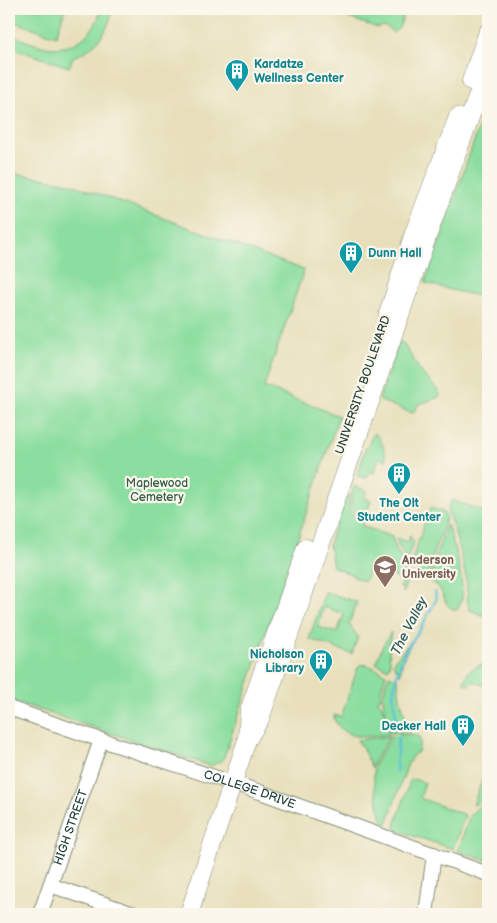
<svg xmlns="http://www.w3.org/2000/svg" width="497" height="923" font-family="'Balsamiq Sans',sans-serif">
<rect width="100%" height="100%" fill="#fbf7ec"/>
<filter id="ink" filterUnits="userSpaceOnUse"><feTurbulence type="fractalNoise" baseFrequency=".02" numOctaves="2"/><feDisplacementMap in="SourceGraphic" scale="10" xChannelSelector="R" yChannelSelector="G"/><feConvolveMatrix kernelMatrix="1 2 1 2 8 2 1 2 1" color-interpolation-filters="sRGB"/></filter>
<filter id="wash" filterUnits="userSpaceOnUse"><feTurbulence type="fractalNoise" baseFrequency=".0096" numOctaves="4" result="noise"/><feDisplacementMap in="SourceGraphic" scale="20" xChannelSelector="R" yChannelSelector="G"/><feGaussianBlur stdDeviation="1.12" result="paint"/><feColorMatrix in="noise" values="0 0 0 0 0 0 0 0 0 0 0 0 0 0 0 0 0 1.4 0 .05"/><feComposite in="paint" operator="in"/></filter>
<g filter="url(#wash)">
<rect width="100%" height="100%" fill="#e7dfba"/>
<g fill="#8bde9f" stroke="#558e6a" fill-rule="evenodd">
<polygon points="9,9 65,9 56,36 9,20"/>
<path d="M101 9H112C110 31 94 50 73 57L69 67 9 47V34C21 39 33 44 46 47 72 52 96 34 101 9Z"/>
<path d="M334 9H406L399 28 393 33C389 28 385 24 378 28L334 13Z"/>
<polygon points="488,101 488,298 451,290 425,283"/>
<polygon points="14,173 69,183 304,270 264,387 339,416 223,760 211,766 9,700 9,177"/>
<polygon points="399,342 403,343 421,372 440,393 439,397 419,404 413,413 409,412 381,401 379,399"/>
<path d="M374 433C383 439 384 450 387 460L379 458 374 473 369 471 367 478 357 476 366 448Z"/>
<path d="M354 486 367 491 364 498 371 501 364 521C348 513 350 501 354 486Z"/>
<path d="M350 494C347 507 350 518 363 523L362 526 392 537 397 551 407 564 406 573 404 578 406 583 403 593 402 592 403 589 400 588 403 580 385 573V570L370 566 365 581 353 577V575L333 567 329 544 345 498Z"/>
<path d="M452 500 488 513V617L470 610C466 601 468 589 466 579 463 562 458 545 454 529 452 523 448 516 448 510 448 505 451 504 452 500Z"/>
<path d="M430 508 441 511 445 514C447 527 439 536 435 548 432 558 430 569 429 579L421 574 411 563Z"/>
<path d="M447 525C453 538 465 585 462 599 461 602 459 606 457 610 445 608 445 598 440 589 438 585 434 583 430 581L438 549Z"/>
<polygon points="410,536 411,536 410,539 414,541 407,559 399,547 396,538 408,542"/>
<path d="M325 592 357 602 349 624 358 637 352 654 309 639ZM324 607 344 614 337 633 318 627Z"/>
<polygon points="391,632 389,648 390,663 388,669 376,663 382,647"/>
<polygon points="412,640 403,660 400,675 393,663 394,661"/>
<path d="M362 664 375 668 386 674 381 690V698H379L378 701 381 704 389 725V734C367 737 346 742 334 719V715L341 717 358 667Z"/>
<polygon points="480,665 483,665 488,671 488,687 472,681 469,685 464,683 468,672"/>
<path d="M389 675 398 679 400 698 409 732 391 733C391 726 389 721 386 714 381 700 383 688 389 675Z"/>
<path d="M411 734 419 736 420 742 418 752 412 756 407 766 387 823 384 826C380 810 368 775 377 760 382 751 388 746 391 736Z"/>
<path d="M389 736C385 748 375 755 372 768L362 747 357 740Z"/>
<polygon points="487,766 488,767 488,793 475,805 473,804 474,802"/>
<polygon points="413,779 425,783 420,798 465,815 453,849 396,830 395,826 410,781"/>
<polygon points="488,797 488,861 458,851 470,815"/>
</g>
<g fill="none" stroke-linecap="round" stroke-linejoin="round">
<g stroke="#5ebfdc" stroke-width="2.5">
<polyline points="398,729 393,696 396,678 403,655 422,626 436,600 435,592"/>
<polyline points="396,771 398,736"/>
</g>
</g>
</g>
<g filter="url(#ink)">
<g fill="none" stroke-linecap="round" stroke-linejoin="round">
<g stroke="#838e77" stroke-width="16">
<g id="minor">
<path id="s1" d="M9 708 101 740 260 792 488 874"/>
<polyline points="50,885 134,914"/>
<path id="s2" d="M40 914 101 740"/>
<polyline points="426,914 434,854"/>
</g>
</g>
<g stroke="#838e77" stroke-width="19">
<g id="major">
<polyline points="471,81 488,32"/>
<polyline points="388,314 414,233 458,117"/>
<polyline points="247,738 249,711 306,548"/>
<polyline points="189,914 247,740 260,719 427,237 488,67"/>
</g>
</g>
<use href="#minor" stroke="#fff" stroke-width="14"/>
<use href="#major" stroke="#fff" stroke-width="18"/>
</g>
</g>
<defs>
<g id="building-pin" transform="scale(1.25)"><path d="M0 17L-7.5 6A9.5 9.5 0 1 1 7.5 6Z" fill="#0f9aa8" stroke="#fbf7ec"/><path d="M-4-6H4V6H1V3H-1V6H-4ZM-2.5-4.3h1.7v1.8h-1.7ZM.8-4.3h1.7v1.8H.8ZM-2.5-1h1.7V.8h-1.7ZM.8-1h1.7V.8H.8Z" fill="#fff"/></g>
<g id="university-pin" transform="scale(1.25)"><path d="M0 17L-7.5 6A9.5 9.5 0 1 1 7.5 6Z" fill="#8d6e63" stroke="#fbf7ec"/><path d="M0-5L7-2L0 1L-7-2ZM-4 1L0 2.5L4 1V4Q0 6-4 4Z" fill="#fff"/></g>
</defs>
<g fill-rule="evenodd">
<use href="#building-pin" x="237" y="71"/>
<use href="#building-pin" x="351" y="253"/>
<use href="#building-pin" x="399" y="474"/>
<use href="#university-pin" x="385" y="567"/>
<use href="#building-pin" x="321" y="661"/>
<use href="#building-pin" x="463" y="726"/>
</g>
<g text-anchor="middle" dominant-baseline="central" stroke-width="4.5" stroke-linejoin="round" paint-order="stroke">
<g font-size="12" font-weight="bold" fill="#0d838f" stroke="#fbf7ec" text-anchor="start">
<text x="254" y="64">Kardatze<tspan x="254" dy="14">Wellness Center</tspan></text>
<text x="368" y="253">Dunn Hall</text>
<text x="399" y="503" text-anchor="middle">The Olt<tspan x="399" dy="14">Student Center</tspan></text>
<text x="304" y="654" text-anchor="end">Nicholson<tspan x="304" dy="14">Library</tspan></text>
<text x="446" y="726" text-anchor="end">Decker Hall</text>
</g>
<g font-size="12" fill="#1f3d34" stroke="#fbf7ec">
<text transform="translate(363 385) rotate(-71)">UNIVERSITY BOULEVARD</text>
<text stroke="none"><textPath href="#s1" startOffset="254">COLLEGE DRIVE</textPath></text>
<text stroke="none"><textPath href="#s2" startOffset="92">HIGH STREET</textPath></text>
</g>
<g font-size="12" fill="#355d49" stroke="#fbf7ec">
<text x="157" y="483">Maplewood<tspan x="157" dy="14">Cemetery</tspan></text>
</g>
<g font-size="12" font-weight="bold" fill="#785e54" stroke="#fbf7ec" text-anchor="start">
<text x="402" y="560">Anderson<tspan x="402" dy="14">University</tspan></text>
</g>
<g font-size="14" font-style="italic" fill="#2f5e5e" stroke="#fbf7ec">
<text transform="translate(409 626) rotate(-63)">The Valley</text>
</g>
</g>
<rect width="497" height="923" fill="none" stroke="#fbf7ec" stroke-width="30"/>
</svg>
